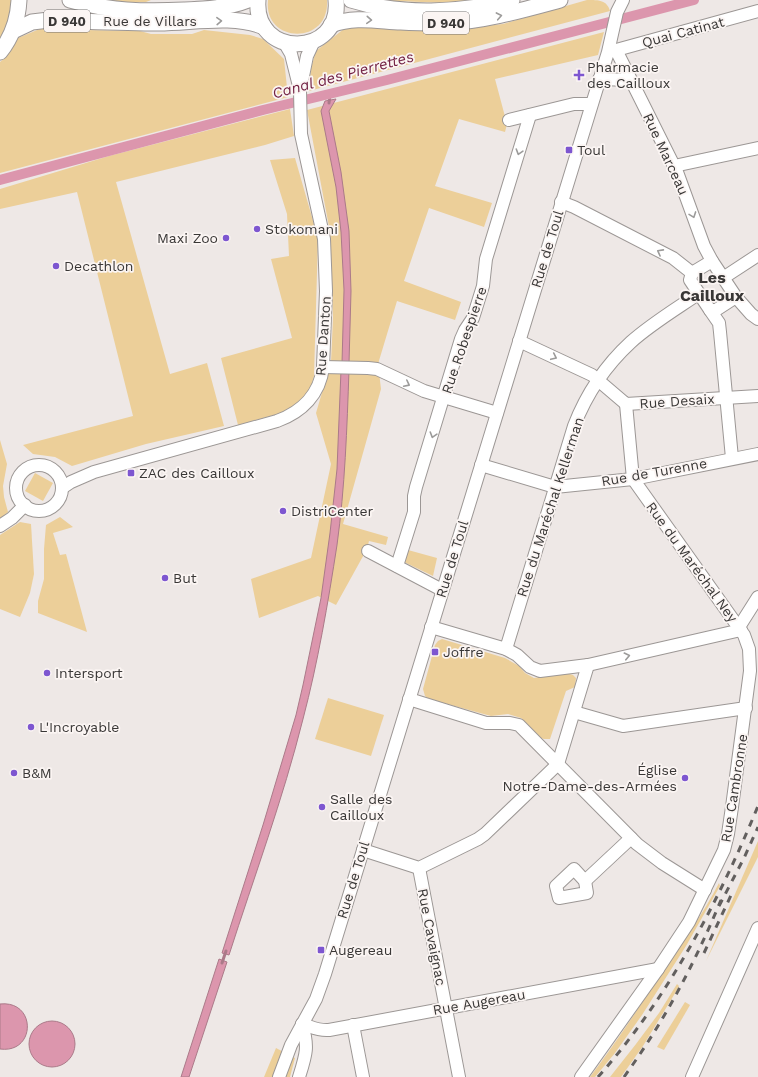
<svg xmlns="http://www.w3.org/2000/svg" width="758" height="1077" font-family="'Work Sans',sans-serif">
<rect width="100%" height="100%" fill="#eee8e6"/>
<g fill="#eccf99">
<polygon points="0,0 14,0 14,4 3,38 0,41"/>
<polygon points="96,0 151,0 146,2 100,2"/>
<path d="M268 0H327C330 46 263 44 268 0Z"/>
<polygon points="370,0 470,0 447,3"/>
<path d="M587 0C599 0 607 0 610 11L309 91 311 68 316 51 345 28H376L442 31 503 24Z"/>
<polygon points="42,28 84,30 140,31 151,34 192,34 204,30 250,35 263,39 284,59 288,97 0,173 0,62 5,58 18,38"/>
<polygon points="604,32 598,55 495,79 507,124 505,132 459,119 435,186 492,203 484,227 429,208 404,281 461,302 455,320 397,301 378,364 381,389 343,524 388,537 386,545 369,541 367,549 336,605 318,596 259,618 251,579 311,558 331,464 316,413 331,362 333,318 330,232 307,110"/>
<polygon points="290,109 294,136 265,145 116,182 170,374 207,363 224,426 146,444 72,466 55,457 33,454 23,445 133,416 77,192 0,209 0,189 109,156"/>
<polygon points="295,158 318,238 314,376 310,391 289,411 238,425 221,358 292,338 271,259 289,256 287,214 270,160"/>
<polygon points="0,440 7,464 3,486 4,497 8,512 0,519"/>
<polygon points="35,473 53,483 43,501 25,491"/>
<polygon points="60,517 73,527 53,533 60,555 66,554 87,632 38,613 38,601 44,579 44,549 46,525"/>
<polygon points="20,522 31,524 34,574 30,593 20,617 0,609 0,535"/>
<polygon points="408,550 437,558 433,576 404,562"/>
<polygon points="442,639 505,658 519,666 525,673 534,678 566,673 573,675 576,678 575,687 566,691 550,739 544,739 541,738 521,718 508,714 491,716 429,699 425,696 423,689 435,645 438,641"/>
<polygon points="328,698 384,715 371,756 315,739"/>
<polygon points="758,841 758,857 706,961"/>
<path d="M719 883 720 886 686 946 642 1015 615 1053 595 1077H590C616 1043 639 1007 663 971 683 942 703 914 719 883Z"/>
<polygon points="677,984 679,986 677,990 643,1046 621,1077 610,1077 636,1044 659,1013"/>
<polygon points="685,1002 690,1005 664,1050 657,1047"/>
<polygon points="276,1048 295,1058 290,1077 264,1077"/>
</g>
<g fill="#dc96ad" stroke="#ab7a89">
<polygon points="336,99 329,111 341,172 349,231 351,291 349,363 342,363 344,290 341,232 336,187 321,111 325,101"/>
<path d="M341 370H349C347 428 345 487 337 545 328 603 318 662 303 719 283 799 254 877 229 955L222 953 263 825 296 715 303 685 321 598 330 533 337 469Z"/>
<polygon points="219,959 227,962 189,1077 181,1077"/>
<path d="M0 1004C37 1000 36 1054 0 1049Z"/>
<circle cx="52" cy="1044" r="23"/>
</g>
<g fill="none" stroke-linecap="round" stroke-linejoin="round">
<g stroke="#ab7a89" stroke-width="3">
<polyline points="329,103 330,94"/>
<polyline points="222,963 226,951"/>
</g>
<polyline stroke="#dc96ad" stroke-width="10" points="0,180 263,110 387,80 694,0"/>
<g stroke="#9c9795" stroke-width="14">
<g id="minor">
<polyline points="616,50 677,172 704,246 712,261"/>
<polyline points="609,52 758,11"/>
<polyline points="599,79 631,80"/>
<polyline points="301,86 307,56 314,41"/>
<polyline points="509,120 574,104 591,104"/>
<polyline points="674,166 758,148"/>
<polyline points="561,202 574,207 673,258 692,273"/>
<polygon points="712,261 736,297 716,310 710,310 690,280 692,273"/>
<polyline points="723,278 758,255"/>
<polyline points="736,297 751,314 758,319"/>
<polyline points="710,310 719,323 720,332 732,458"/>
<polyline points="519,341 592,375 626,404 758,396"/>
<polyline points="323,367 368,368 377,369 424,391 497,413"/>
<polyline points="481,465 555,487 633,479 758,454"/>
<circle cx="39" cy="488" r="23"/>
<path d="M62 488 71 482 94 472 277 421C302 412 320 394 323 367L326 291 324 239 301 134 300 91 298 82 291 54 284 42"/>
<polyline points="0,526 12,518 25,505"/>
<polyline points="368,551 442,590"/>
<polyline points="397,566 414,512 414,496 416,487 461,339 465,330 473,318 483,286 486,259 530,115"/>
<polyline points="431,627 506,649 517,655 530,667 540,671 588,665 741,630"/>
<polyline points="739,627 758,597"/>
<path d="M506 649 574 426C586 395 606 365 631 342 651 324 676 309 698 294"/>
<polyline points="409,699 486,723 510,723 519,725 637,844 662,863 705,890"/>
<polyline points="574,712 623,726 746,708"/>
<polyline points="363,850 419,868 478,839 485,834 558,764 588,665"/>
<polyline points="419,868 459,1077"/>
<polygon points="574,869 585,881 587,893 559,898 556,886"/>
<polyline points="585,881 631,838"/>
<path d="M302 1024C312 1027 318 1031 329 1030L658 969"/>
<polyline points="353,1025 363,1077"/>
<polyline points="279,1077 291,1045 316,999 325,974 608,52 617,12 623,0"/>
<path d="M299 1077C306 1055 309 1047 302 1024"/>
<polyline points="581,1077 658,969 689,922 724,850 728,834 732,807 750,671 749,649 744,635 633,479 626,404"/>
<polyline points="692,1077 758,928"/>
</g>
</g>
<g stroke="#9c9795" stroke-width="17">
<g id="major">
<path d="M70 0C109 11 144 12 184 10 205 9 228 8 248 0"/>
<path d="M258 0C253 59 342 58 336 0"/>
<path d="M351 0C402 16 460 13 512 0"/>
<path d="M331 25C354 16 377 21 401 22 416 23 431 23 446 23 485 21 523 10 560 0"/>
<path d="M13 31 32 22 49 20C85 21 122 23 159 23 192 23 233 14 264 27"/>
<path d="M0 52C12 37 18 19 19 0"/>
</g>
</g>
<use href="#minor" stroke="#fff" stroke-width="12"/>
<use href="#major" stroke="#fff" stroke-width="15"/>
<g stroke="#625f5e" stroke-width="3" stroke-dasharray="7 7" stroke-linecap="butt">
<polyline points="719,906 744,858 758,827"/>
<polyline points="704,953 733,891"/>
<path d="M598 1077C668 998 718 903 758 806"/>
<path d="M624 1077C665 1020 694 965 721 900"/>
</g>
</g>
<defs><path id="oneway-chevron" d="M-2-3.5L2.5 0L-2 3.5" fill="none" stroke-width="1.6" stroke-linecap="round" stroke-linejoin="round"/></defs>
<g stroke="#9c9b9a">
<use href="#oneway-chevron" transform="translate(499 16) rotate(-11)"/>
<use href="#oneway-chevron" transform="translate(369 20) rotate(4)"/>
<use href="#oneway-chevron" transform="translate(219 21) rotate(-2)"/>
<use href="#oneway-chevron" transform="translate(519 152) rotate(107)"/>
<use href="#oneway-chevron" transform="translate(693 215) rotate(70)"/>
<use href="#oneway-chevron" transform="translate(660 252) rotate(-152)"/>
<use href="#oneway-chevron" transform="translate(554 357) rotate(25)"/>
<use href="#oneway-chevron" transform="translate(407 384) rotate(27)"/>
<use href="#oneway-chevron" transform="translate(433 435) rotate(107)"/>
<use href="#oneway-chevron" transform="translate(627 656) rotate(-13)"/>
</g>
<g fill="#7d56d0" stroke="#fbf5f3" stroke-width="1.5">
<path d="M577 69h4v4h4v4h-4v4h-4v-4h-4v-4h4z"/>
<rect x="565" y="146" width="8" height="8" rx="2"/>
<circle cx="257" cy="229" r="4"/>
<circle cx="226" cy="238" r="4"/>
<circle cx="56" cy="266" r="4"/>
<rect x="127" y="469" width="8" height="8" rx="2"/>
<circle cx="283" cy="511" r="4"/>
<circle cx="165" cy="578" r="4"/>
<rect x="431" y="648" width="8" height="8" rx="2"/>
<circle cx="47" cy="673" r="4"/>
<circle cx="31" cy="727" r="4"/>
<circle cx="14" cy="773" r="4"/>
<circle cx="685" cy="778" r="4"/>
<circle cx="322" cy="807" r="4"/>
<rect x="317" y="946" width="8" height="8" rx="2"/>
</g>
<g text-anchor="middle" dominant-baseline="central" stroke-width="3.5" stroke-linejoin="round" paint-order="stroke">
<g fill="#fbf5f3" stroke="#73706f" stroke-width="1">
<rect x="44" y="10" width="46" height="22" rx="3"/>
<rect x="423" y="12" width="46" height="22" rx="3"/>
</g>
<g font-size="13" font-weight="bold" fill="#393736">
<text x="67" y="21">D 940</text>
<text x="446" y="23">D 940</text>
</g>
<g font-size="14" fill="#393736" stroke="#fbf5f3">
<text x="150" y="21">Rue de Villars</text>
<text transform="translate(683 32) rotate(-15)">Quai Catinat</text>
<text transform="translate(666 154) rotate(65)">Rue Marceau</text>
<text transform="translate(547 249) rotate(-73)">Rue de Toul</text>
<text transform="translate(323 336) rotate(-86)">Rue Danton</text>
<text transform="translate(464 340) rotate(-71)">Rue Robespierre</text>
<text transform="translate(677 401) rotate(-4)">Rue Desaix</text>
<text transform="translate(654 472) rotate(-10)">Rue de Turenne</text>
<text transform="translate(550 507) rotate(-72)">Rue du Maréchal Kellerman</text>
<text transform="translate(452 559) rotate(-73)">Rue de Toul</text>
<text transform="translate(692 562) rotate(54)">Rue du Maréchal Ney</text>
<text transform="translate(734 788) rotate(-81)">Rue Cambronne</text>
<text transform="translate(353 880) rotate(-73)">Rue de Toul</text>
<text transform="translate(432 937) rotate(79)">Rue Cavaignac</text>
<text transform="translate(479 1002) rotate(-10)">Rue Augereau</text>
</g>
<g font-size="14" fill="#393736" stroke="#fbf5f3" text-anchor="start">
<text x="587" y="67">Pharmacie<tspan x="587" dy="16">des Cailloux</tspan></text>
<text x="577" y="150">Toul</text>
<text x="265" y="229">Stokomani</text>
<text x="218" y="238" text-anchor="end">Maxi Zoo</text>
<text x="64" y="266">Decathlon</text>
<text x="139" y="473">ZAC des Cailloux</text>
<text x="291" y="511">DistriCenter</text>
<text x="173" y="578">But</text>
<text x="443" y="652">Joffre</text>
<text x="55" y="673">Intersport</text>
<text x="39" y="727">L'Incroyable</text>
<text x="677" y="770" text-anchor="end">Église<tspan x="677" dy="16">Notre-Dame-des-Armées</tspan></text>
<text x="22" y="773">B&amp;M</text>
<text x="330" y="799">Salle des<tspan x="330" dy="16">Cailloux</tspan></text>
<text x="329" y="950">Augereau</text>
</g>
<g font-size="15" font-style="italic" fill="#732244" stroke="#fbf5f3">
<text transform="translate(343 75) rotate(-15)">Canal des Pierrettes</text>
</g>
<g font-size="16" font-weight="bold" fill="#393736" stroke="#fbf5f3">
<text x="712" y="277">Les<tspan x="712" dy="18">Cailloux</tspan></text>
</g>
</g>
</svg>
